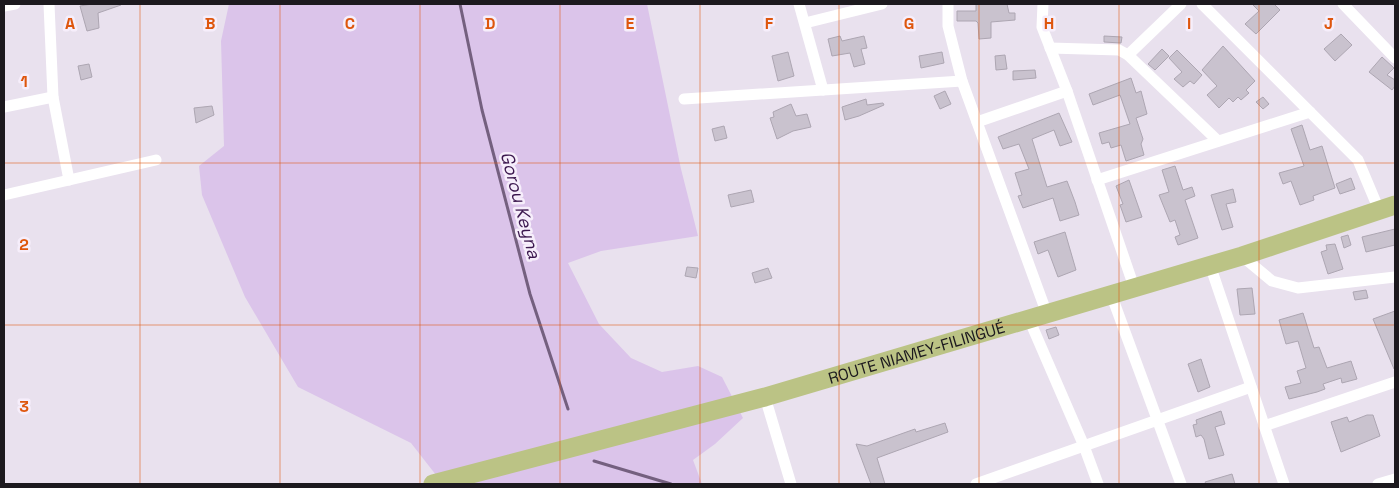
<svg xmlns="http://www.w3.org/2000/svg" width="1399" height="488" font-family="'Space Grotesk',sans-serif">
<rect width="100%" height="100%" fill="#e9e1ee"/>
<polygon fill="#dbc4ea" points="229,4 647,4 681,169 698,236 601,251 568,263 599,324 631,358 662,372 698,366 722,377 743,418 715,444 693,460 702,484 443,484 411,443 298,387 245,297 202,195 199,166 224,146 221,41"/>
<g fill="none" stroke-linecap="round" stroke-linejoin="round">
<g stroke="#74607f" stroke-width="3">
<polyline points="460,4 482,110 530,294 568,409"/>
<polyline points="594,461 671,484"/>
</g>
</g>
<g fill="#c9c2ce" stroke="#ada6b2">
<polygon points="92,4 120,4 121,5 98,13 99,28 87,31 80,6"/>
<polygon points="976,4 1007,4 1009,13 1015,13 1015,20 991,22 991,38 979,39 978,23 976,21 957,21 957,11 976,11"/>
<polygon points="1252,4 1274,4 1280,10 1256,34 1245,24 1259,11"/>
<polygon points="1341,34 1352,45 1335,61 1324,49"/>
<polygon points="840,36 842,41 864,36 867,48 861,49 865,64 854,67 850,53 832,56 828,39"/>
<polygon points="1104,36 1122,37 1121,43 1104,42"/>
<polygon points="1223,46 1255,81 1246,90 1249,93 1241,100 1238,97 1233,102 1229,98 1219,108 1207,95 1217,86 1202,70"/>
<polygon points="1162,49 1169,56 1155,70 1148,64"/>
<polygon points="1177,50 1202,75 1194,84 1190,81 1183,87 1174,79 1182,72 1169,58"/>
<polygon points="788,52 794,76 778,81 772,56"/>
<polygon points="942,52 944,63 921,68 919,56"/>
<polygon points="1005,55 1007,69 996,70 995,56"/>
<polygon points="1382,57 1394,68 1387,75 1395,80 1395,86 1392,90 1369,72"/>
<polygon points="89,64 92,77 81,80 78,66"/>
<polygon points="1035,70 1036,78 1013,80 1013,71"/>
<polygon points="1131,78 1136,93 1141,91 1147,114 1136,118 1143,139 1141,144 1144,155 1126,161 1121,145 1111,148 1109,142 1102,144 1099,133 1130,124 1120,95 1093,105 1089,94"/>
<polygon points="945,91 951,104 940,109 934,96"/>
<polygon points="1263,97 1269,104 1263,109 1256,102"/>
<polygon points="866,99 867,105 883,103 884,105 859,116 845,120 842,107"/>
<polygon points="791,104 796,116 807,114 811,127 793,131 777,139 770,118 774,117 773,112"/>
<polygon points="212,106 214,115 196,123 194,108"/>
<polygon points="1059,113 1072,142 1060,146 1054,130 1032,139 1047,187 1067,181 1075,202 1079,215 1060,221 1053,198 1023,208 1018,196 1022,195 1015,173 1029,169 1019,144 1003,149 998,137"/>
<polygon points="1302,125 1310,150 1322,146 1335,188 1313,196 1314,200 1300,205 1291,181 1283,184 1279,173 1304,166 1291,129"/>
<polygon points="724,126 727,138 715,141 712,129"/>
<polygon points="1175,166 1183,190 1192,187 1195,196 1185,200 1198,238 1178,245 1175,237 1180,235 1175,220 1170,222 1159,195 1169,192 1162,170"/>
<polygon points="1351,178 1355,189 1340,194 1336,184"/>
<polygon points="1129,180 1142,217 1126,222 1120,205 1123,204 1116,186"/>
<polygon points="1233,189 1236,202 1226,204 1233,227 1222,230 1211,195"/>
<polygon points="751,190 754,202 731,207 728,195"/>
<polygon points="1395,229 1395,245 1366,252 1362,237"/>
<polygon points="1065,232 1076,270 1058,277 1048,250 1038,254 1034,242"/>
<polygon points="1348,235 1351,245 1344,248 1341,237"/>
<polygon points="1335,244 1343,269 1328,274 1321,252 1327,250 1326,245"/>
<polygon points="687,267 698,268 696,278 685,276"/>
<polygon points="768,268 772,278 755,283 752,273"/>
<polygon points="1252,288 1255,314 1240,315 1237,289"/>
<polygon points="1366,290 1368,298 1355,300 1353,292"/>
<polygon points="1395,311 1395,369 1394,369 1373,319"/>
<polygon points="1303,313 1314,348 1319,347 1327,368 1351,361 1357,379 1342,383 1341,378 1323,384 1325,389 1317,392 1289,399 1285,387 1301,383 1297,371 1306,368 1298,341 1286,344 1279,320"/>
<polygon points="1056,327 1059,335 1049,339 1046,330"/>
<polygon points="1201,359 1210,387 1198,392 1188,364"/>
<polygon points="1221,411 1225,424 1215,427 1224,455 1209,459 1204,439 1201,435 1196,437 1193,425 1197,424 1196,420"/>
<polygon points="1367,415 1373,415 1380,436 1341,452 1331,422 1347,417 1349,422"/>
<polygon points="945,423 948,432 877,458 885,484 871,484 856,444 867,446 915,429 916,432"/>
<polygon points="1232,474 1235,484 1206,484 1205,482"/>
</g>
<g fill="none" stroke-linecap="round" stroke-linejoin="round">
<g stroke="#fff" stroke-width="11">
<polyline points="49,4 53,97 69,180"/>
<polyline points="799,4 823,90"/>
<polyline points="948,4 948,26 962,81 1047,314"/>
<polyline points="1043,4 1042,27 1067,91 1134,287"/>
<polyline points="1202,4 1358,160 1379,210"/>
<polyline points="1343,4 1395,58"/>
<polyline points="4,6 15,4"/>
<polyline points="805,23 882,4"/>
<polyline points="1050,48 1119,50 1128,55 1218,141"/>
<polyline points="1128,55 1181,4"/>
<polyline points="684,99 962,81"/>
<polyline points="4,107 53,97"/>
<polyline points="977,122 1067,91"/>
<polyline points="1097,180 1310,112"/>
<polyline points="4,195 156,160"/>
<polyline points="1242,256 1272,281 1298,288 1395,277"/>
<polyline points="1210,265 1284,484"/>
<polyline points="1111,294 1181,484"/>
<polyline points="1029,319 1084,446 1098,484"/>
<polyline points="765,397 791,484"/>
<polyline points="1264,426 1395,382"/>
<polyline points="976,484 1251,387"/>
<polyline points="1378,484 1395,479"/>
</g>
<path stroke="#bbc385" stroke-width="19" id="s1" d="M433 484 765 397 1242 256 1395 205"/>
</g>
<path fill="none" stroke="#de560d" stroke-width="1" stroke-opacity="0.55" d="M140 4V484M280 4V484M420 4V484M560 4V484M700 4V484M839 4V484M979 4V484M1119 4V484M1259 4V484M4 163H1395M4 325H1395"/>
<g text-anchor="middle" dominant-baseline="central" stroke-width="5" stroke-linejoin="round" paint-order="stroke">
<g font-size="16" fill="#1c191e" stroke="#f6eefb">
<text stroke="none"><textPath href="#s1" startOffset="501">ROUTE NIAMEY-FILINGUÉ</textPath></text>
</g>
<g font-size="18" font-style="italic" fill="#3b174e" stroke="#f6eefb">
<text transform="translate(521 205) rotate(75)">Gorou Keyna</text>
</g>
</g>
<g font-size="16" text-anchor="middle" font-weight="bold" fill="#de560d" stroke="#f6eefb" stroke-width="5" stroke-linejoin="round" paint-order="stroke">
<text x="70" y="29">A</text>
<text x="210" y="29">B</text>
<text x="350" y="29">C</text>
<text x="490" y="29">D</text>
<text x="630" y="29">E</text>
<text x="769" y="29">F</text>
<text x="909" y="29">G</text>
<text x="1049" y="29">H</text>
<text x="1189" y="29">I</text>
<text x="1329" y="29">J</text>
<text x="24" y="87">1</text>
<text x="24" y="250">2</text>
<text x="24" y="412">3</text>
</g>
<rect width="1399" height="488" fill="none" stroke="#1c191e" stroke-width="10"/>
</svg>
